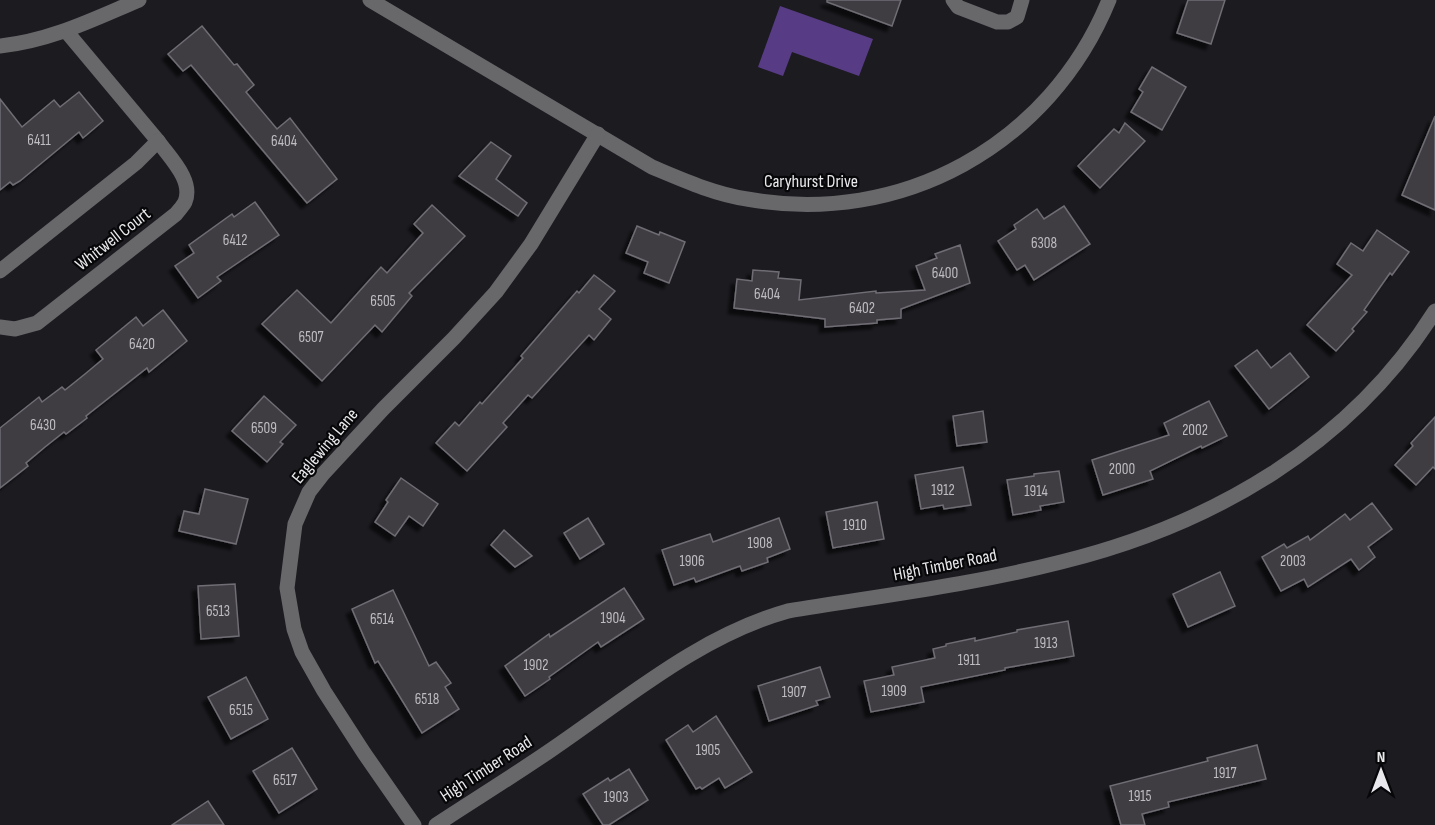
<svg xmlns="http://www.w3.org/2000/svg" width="1435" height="825" font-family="'Sofia Sans Condensed',sans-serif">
<defs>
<filter id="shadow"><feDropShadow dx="-5.5" dy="5.5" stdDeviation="1.5" flood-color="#0009"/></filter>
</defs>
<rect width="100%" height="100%" fill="#1c1b20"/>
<polygon fill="#573c85" points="780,6 873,39 859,76 792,52 783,76 758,67"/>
<g fill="#3f3d43" stroke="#6f6d74" stroke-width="1.5" filter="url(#shadow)">
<polygon points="827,0 901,0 892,26 827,2"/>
<polygon points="1188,0 1225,0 1211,44 1177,33"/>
<polygon points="202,26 234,65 237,64 254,85 246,92 277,129 290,118 337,179 307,203 191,65 183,71 168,54"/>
<polygon points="1152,67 1186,87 1162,130 1131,112 1143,92 1139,89"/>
<polygon points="79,92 103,121 83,138 79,132 20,181 13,185 10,182 0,190 0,99 22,127 54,100 60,107"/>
<polygon points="1435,116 1435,210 1402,195"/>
<polygon points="1125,123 1145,141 1100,188 1078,166 1114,129 1119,133"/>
<polygon points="491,142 511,156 496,179 527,203 518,216 459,176"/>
<polygon points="255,202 279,235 217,277 221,281 198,298 175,266 194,253 189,245 232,214 234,217"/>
<polygon points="432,205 465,236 409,293 412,296 382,332 375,325 322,381 262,324 297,290 331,323 381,267 387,273 423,233 414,224"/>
<polygon points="1064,206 1090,244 1034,280 1025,265 1017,270 998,241 1016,229 1014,225 1037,209 1044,219"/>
<polygon points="637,226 659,235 660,232 685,242 669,283 644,273 648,262 626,253"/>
<polygon points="1377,230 1409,252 1392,275 1390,273 1364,310 1367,312 1352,329 1354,331 1336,351 1307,325 1352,275 1337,264 1351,243 1363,251"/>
<polygon points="960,245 970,283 901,309 901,318 877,320 877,323 825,327 825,319 734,308 737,279 752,281 753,270 779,272 778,278 801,280 799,300 876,291 876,293 925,290 916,266 937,258 935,254"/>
<polygon points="594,275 615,291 599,309 611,319 594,340 589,335 532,398 528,395 503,423 507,427 467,471 436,443 455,422 459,426 480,402 482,404 523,358 521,356 577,291 579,293"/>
<polygon points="163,310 187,341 149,372 147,368 86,416 87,418 66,434 64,432 45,447 26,463 28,466 0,488 0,428 39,397 42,402 62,387 65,390 85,374 103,359 96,350 136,317 143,326"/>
<polygon points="1257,350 1271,368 1290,353 1309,377 1269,409 1235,366"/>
<polygon points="264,396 296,425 280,442 283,444 267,462 232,431"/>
<polygon points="1209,401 1227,436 1202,448 1201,446 1150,471 1153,479 1103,495 1092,460 1169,435 1164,423"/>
<polygon points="983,411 987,442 957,446 953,416"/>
<polygon points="1435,417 1435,469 1433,467 1416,485 1395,465 1413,446 1411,443"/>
<polygon points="963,467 971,505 944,509 943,505 921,509 915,475"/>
<polygon points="1059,471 1064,502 1040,506 1041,510 1013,515 1007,480 1034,476 1034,474"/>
<polygon points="401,478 438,504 423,526 409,516 395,536 375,522 388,502 386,500"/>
<polygon points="205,489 248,499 236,544 179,531 184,511 199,514"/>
<polygon points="877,502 884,539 833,548 826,512"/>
<polygon points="1372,503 1392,529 1368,547 1375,557 1359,570 1351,559 1308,587 1304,579 1281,591 1262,557 1284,544 1287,548 1308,536 1310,540 1345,514 1350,520"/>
<polygon points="588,518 604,544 580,559 564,533"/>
<polygon points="779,518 790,549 767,558 768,562 742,571 740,566 696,582 694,578 674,585 662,550 710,534 713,542"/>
<polygon points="504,530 532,556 515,567 491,545"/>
<polygon points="1220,572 1235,606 1188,627 1173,594"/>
<polygon points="235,584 239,636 201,639 198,586"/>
<polygon points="624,588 644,619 601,647 598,642 549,677 550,679 525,696 505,666 549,634 550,637"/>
<polygon points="393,590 429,666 436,662 451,683 445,687 459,709 422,733 378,661 375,663 352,609"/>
<polygon points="1068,621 1074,656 1005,668 1005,670 921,687 924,702 871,712 864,681 894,675 892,667 935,658 933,649 946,646 946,644 975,638 975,641 1017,632 1017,630"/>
<polygon points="820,667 830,697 816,701 818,705 769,721 758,686"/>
<polygon points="246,677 268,719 231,739 208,697"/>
<polygon points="716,716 752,772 725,788 719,778 702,789 700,787 696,789 666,740 688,725 693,732"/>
<polygon points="1257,745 1266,779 1168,802 1169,807 1142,814 1145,825 1121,825 1110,786 1208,761 1207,758"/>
<polygon points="292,748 317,789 279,813 253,771"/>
<polygon points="629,769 648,800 609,825 603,825 583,794 608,778 610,781"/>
<polygon points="208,801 224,825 172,825"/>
</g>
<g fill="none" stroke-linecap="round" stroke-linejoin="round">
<g stroke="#68676a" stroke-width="15">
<path d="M370 0 652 167C683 180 714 194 747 199 901 227 1050 145 1109 0"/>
<polyline points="953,0 958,7 997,22 1008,22 1017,17 1022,0"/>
<polyline points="66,31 158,141"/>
<path d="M0 46C50 41 94 19 139 0"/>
<path d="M0 271 136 163 158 141C169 157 194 180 185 202 183 206 179 210 176 214L37 323 15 329 0 327"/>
<polyline points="414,825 364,753 324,691 302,652 294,629 287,588 295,524 309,492 323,474 383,409 454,338 496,292 531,244 598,134"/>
<path d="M436 825C474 800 513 776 551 750 626 699 699 636 788 611 879 596 971 585 1061 562 1212 525 1351 445 1435 311"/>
</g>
</g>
<g text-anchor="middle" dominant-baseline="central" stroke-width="4.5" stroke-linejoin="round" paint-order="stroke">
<g font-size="15" fill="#bebdc2">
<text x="39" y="140">6411</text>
<text x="284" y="141">6404</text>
<text x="235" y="240">6412</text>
<text x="1044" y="243">6308</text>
<text x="945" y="273">6400</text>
<text x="767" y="294">6404</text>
<text x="383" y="301">6505</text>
<text x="862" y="308">6402</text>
<text x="311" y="337">6507</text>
<text x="142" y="344">6420</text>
<text x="43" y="425">6430</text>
<text x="264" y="428">6509</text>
<text x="1195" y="430">2002</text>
<text x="1122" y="469">2000</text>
<text x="943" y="490">1912</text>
<text x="1036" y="491">1914</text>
<text x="855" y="525">1910</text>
<text x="760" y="543">1908</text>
<text x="692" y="561">1906</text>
<text x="1293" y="561">2003</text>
<text x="218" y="611">6513</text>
<text x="613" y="618">1904</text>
<text x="382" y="619">6514</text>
<text x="1046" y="643">1913</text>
<text x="969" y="660">1911</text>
<text x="536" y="665">1902</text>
<text x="894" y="691">1909</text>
<text x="794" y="692">1907</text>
<text x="427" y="699">6518</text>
<text x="241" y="710">6515</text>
<text x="708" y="750">1905</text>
<text x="1225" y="773">1917</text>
<text x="285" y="780">6517</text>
<text x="1140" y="796">1915</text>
<text x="616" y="797">1903</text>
</g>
<g font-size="18" fill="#e9e8ec" stroke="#070608">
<text x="811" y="181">Caryhurst Drive</text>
<text transform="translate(113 239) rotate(-38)">Whitwell Court</text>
<text transform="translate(325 446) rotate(-50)">Eaglewing Lane</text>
<text transform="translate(945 565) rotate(-11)">High Timber Road</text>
<text transform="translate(486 769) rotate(-33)">High Timber Road</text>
</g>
</g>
<g transform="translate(1381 771)" stroke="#070608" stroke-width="4.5" paint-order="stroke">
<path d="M0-4.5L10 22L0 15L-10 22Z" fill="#e9e8ec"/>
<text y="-9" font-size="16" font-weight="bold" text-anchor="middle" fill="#e9e8ec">N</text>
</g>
</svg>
